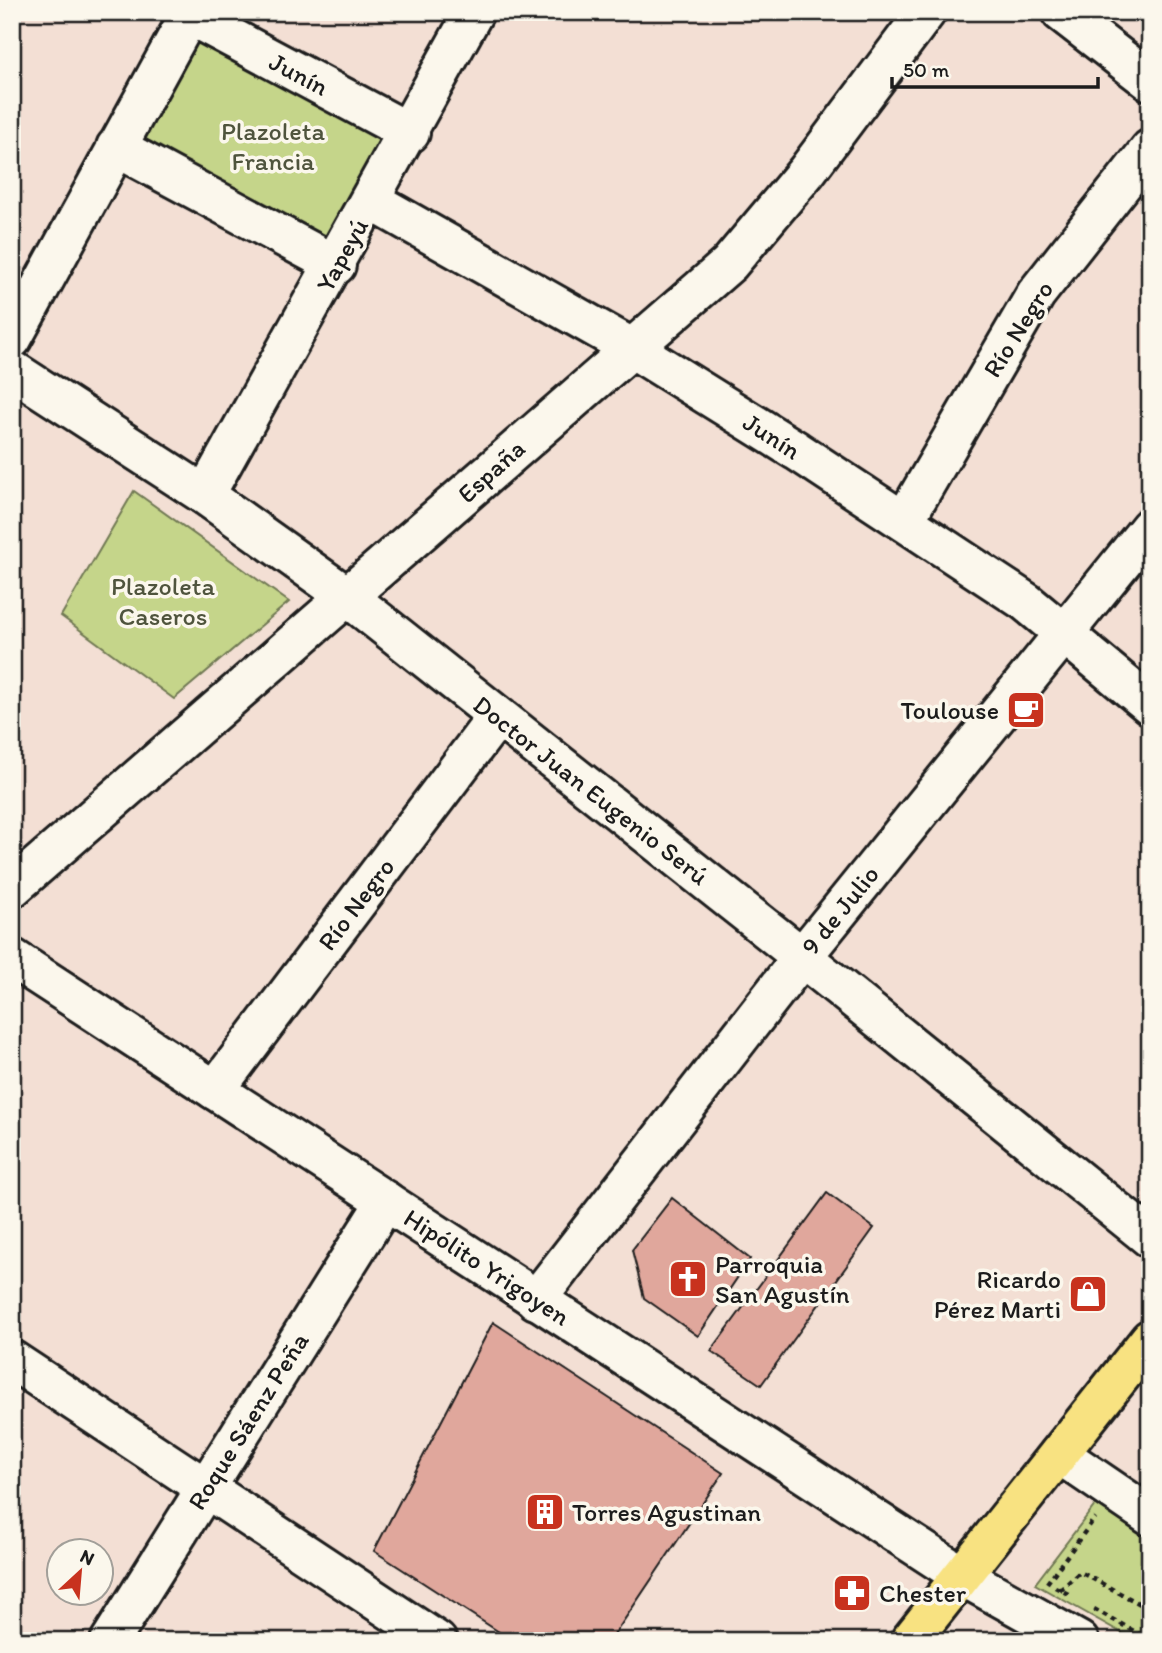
<svg xmlns="http://www.w3.org/2000/svg" width="1162" height="1653" font-family="Itim,sans-serif">
<rect width="100%" height="100%" fill="#f3dfd4"/>
<filter id="ink" filterUnits="userSpaceOnUse"><feTurbulence type="fractalNoise" baseFrequency=".0143" numOctaves="2"/><feDisplacementMap in="SourceGraphic" scale="14" xChannelSelector="R" yChannelSelector="G"/><feConvolveMatrix kernelMatrix="1 2 1 2 8 2 1 2 1" color-interpolation-filters="sRGB"/></filter>
<g filter="url(#ink)">
<g fill="#c5d58a" stroke="#707853" stroke-width="2">
<polygon points="189,15 410,133 336,265 116,147"/>
<polygon points="134,491 289,602 174,699 61,616"/>
<polygon points="1102,1496 1150,1527 1150,1641 1136,1641 1035,1584"/>
</g>
<g fill="#e0a79c" stroke="#1c1c1c" stroke-width="2">
<polygon points="827,1193 874,1228 761,1385 711,1351"/>
<polygon points="672,1198 750,1259 698,1336 644,1298 632,1250"/>
<polygon points="493,1322 723,1473 610,1641 513,1641 374,1551"/>
</g>
<g fill="none" stroke-linecap="round" stroke-linejoin="round">
<g stroke="#1c1c1c" stroke-width="44">
<g id="minor">
<polyline points="1061,12 1150,81"/>
<polyline points="189,15 410,133"/>
<polyline points="116,147 336,265"/>
<polyline points="372,201 630,347 797,451 1026,602 1150,705"/>
<polyline points="12,339 191,12"/>
<polyline points="12,370 205,495 348,597 802,957 1150,1238"/>
<polyline points="205,495 474,12"/>
<polyline points="904,521 1036,294 1150,149"/>
<polyline points="12,888 729,264 807,171 926,12"/>
<polyline points="12,958 962,1576 1079,1641"/>
<polyline points="215,1090 497,717"/>
<polyline points="536,1300 802,957 1150,527"/>
<polyline points="12,1360 437,1641"/>
<polyline points="1059,1454 1150,1516"/>
<polyline points="110,1641 386,1201"/>
</g>
</g>
<g stroke="#1c1c1c" stroke-width="44">
<polyline id="major" points="910,1641 1150,1339"/>
</g>
<g stroke="#1c1c1c" stroke-width="4.5" stroke-dasharray="5 5" stroke-linecap="butt">
<polyline points="1047,1583 1095,1518"/>
<polyline points="1055,1587 1072,1596"/>
<polyline points="1060,1590 1080,1572 1144,1606 1150,1603"/>
<polyline points="1094,1609 1150,1640"/>
</g>
<use href="#minor" stroke="#fbf7ec" stroke-width="38"/>
<use href="#major" stroke="#f8e281" stroke-width="38"/>
</g>
</g>
<defs>
<g id="cafe-square" transform="scale(2.0125)"><rect x="-9" y="-9" width="18" height="18" rx="4" fill="#c8321e" stroke="#fbf7ec"/><path d="M-5.5-4.5H6V0H3Q3 3.5 0 3.5H-2.5Q-5.5 3.5-5.5 0ZM3-3.2v2h1.7v-2ZM-6 4.5H4V6H-6Z" fill="#fff"/></g>
<g id="church-square" transform="scale(2.0125)"><rect x="-9" y="-9" width="18" height="18" rx="4" fill="#c8321e" stroke="#fbf7ec"/><path d="M-1.2-6h2.4v3.5h3.3v2.4h-3.3V6h-2.4V-.1h-3.3v-2.4h3.3Z" fill="#fff"/></g>
<g id="shop-square" transform="scale(2.0125)"><rect x="-9" y="-9" width="18" height="18" rx="4" fill="#c8321e" stroke="#fbf7ec"/><path d="M-5-2.5h2.3a2.7 3.5 0 0 1 5.4 0H5L5.5 6h-11ZM-1.5-2.5h3a1.5 2.3 0 0 0-3 0Z" fill="#fff"/></g>
<g id="building-square" transform="scale(2.0125)"><rect x="-9" y="-9" width="18" height="18" rx="4" fill="#c8321e" stroke="#fbf7ec"/><path d="M-4-6H4V6H1V3H-1V6H-4ZM-2.5-4.3h1.7v1.8h-1.7ZM.8-4.3h1.7v1.8H.8ZM-2.5-1h1.7V.8h-1.7ZM.8-1h1.7V.8H.8Z" fill="#fff"/></g>
<g id="pharmacy-square" transform="scale(2.0125)"><rect x="-9" y="-9" width="18" height="18" rx="4" fill="#c8321e" stroke="#fbf7ec"/><path d="M-2-6h4v4h4v4h-4v4h-4v-4h-4v-4h4Z" fill="#fff"/></g>
</defs>
<g fill-rule="evenodd">
<use href="#cafe-square" x="1026" y="710"/>
<use href="#church-square" x="688" y="1279"/>
<use href="#shop-square" x="1088" y="1294"/>
<use href="#building-square" x="545" y="1512"/>
<use href="#pharmacy-square" x="852" y="1593"/>
</g>
<g text-anchor="middle" dominant-baseline="central" stroke-width="7" stroke-linejoin="round" paint-order="stroke">
<g font-size="26" fill="#1c1c1c" stroke="#fbf7ec">
<text transform="translate(299 74) rotate(28)">Junín</text>
<text transform="translate(342 255) rotate(-61)">Yapeyú</text>
<text transform="translate(1018 329) rotate(-58)">Río Negro</text>
<text transform="translate(772 436) rotate(33)">Junín</text>
<text transform="translate(491 471) rotate(-42)">España</text>
<text transform="translate(591 790) rotate(38)">Doctor Juan Eugenio Serú</text>
<text transform="translate(356 904) rotate(-53)">Río Negro</text>
<text transform="translate(840 910) rotate(-51)">9 de Julio</text>
<text transform="translate(487 1267) rotate(33)">Hipólito Yrigoyen</text>
<text transform="translate(248 1421) rotate(-58)">Roque Sáenz Peña</text>
</g>
<g font-size="26" fill="#4f543d" stroke="#fbf7ec">
<text x="273" y="131">Plazoleta<tspan x="273" dy="30">Francia</tspan></text>
<text x="163" y="586">Plazoleta<tspan x="163" dy="30">Caseros</tspan></text>
</g>
<g font-size="26" fill="#1c1c1c" stroke="#fbf7ec" text-anchor="start">
<text x="999" y="710" text-anchor="end">Toulouse</text>
<text x="715" y="1264">Parroquia<tspan x="715" dy="30">San Agustín</tspan></text>
<text x="1061" y="1279" text-anchor="end">Ricardo<tspan x="1061" dy="30">Pérez Marti</tspan></text>
<text x="572" y="1512">Torres Agustinan</text>
<text x="879" y="1593">Chester</text>
</g>
</g>
<rect width="1162" height="1653" fill="none" stroke="#fbf7ec" stroke-width="42"/>
<rect x="21" y="21" width="1120" height="1611" fill="none" stroke="#1c1c1c" stroke-width="2.5" filter="url(#ink)"/>
<g transform="translate(80 1572) rotate(26)"><circle r="33" fill="#fbf7ec" stroke="#a29f99" stroke-width="2"/>
<path d="M0-5L12 26L0 18L-12 26Z" fill="#c8321e"/>
<text y="-10" font-size="19" font-weight="bold" text-anchor="middle" fill="#1c1c1c">N</text>
</g>
<path d="M892 77v10h206v-10" fill="none" stroke="#1c1c1c" stroke-width="3.5"/>
<text x="903" y="77" font-size="21" fill="#1c1c1c" stroke="#fbf7ec" stroke-width="5" paint-order="stroke">50 m</text>
</svg>
